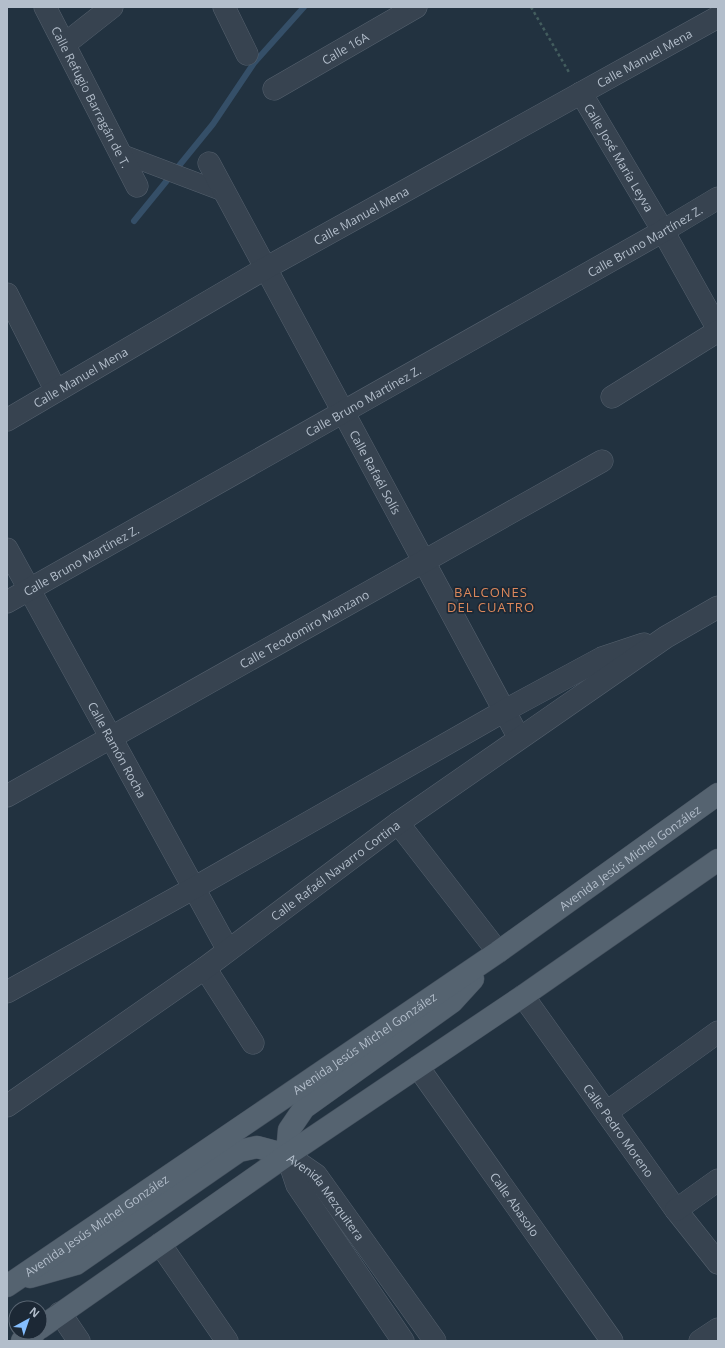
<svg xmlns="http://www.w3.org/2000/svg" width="725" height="1348" font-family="'Open Sans',sans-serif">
<rect width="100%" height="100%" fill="#223240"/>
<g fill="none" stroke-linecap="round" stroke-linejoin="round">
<polyline stroke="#354f68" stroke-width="6" points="134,221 213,124 254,63 304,7"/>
<g stroke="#55616e" stroke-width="19">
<polyline id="pedestrian" points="120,153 226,193"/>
</g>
<g stroke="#55616e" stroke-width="23">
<g id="minor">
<path id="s1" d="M45 7 137 186"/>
<polyline points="224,7 247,54"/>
<polyline points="65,44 112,7"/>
<path id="s2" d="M274 89 416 7"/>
<path id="s3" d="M581 93 663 231 718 329"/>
<path id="s4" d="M209 163 519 738"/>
<polyline points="7,294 56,391"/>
<polyline points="612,397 718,331"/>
<path id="s5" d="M7 420 266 268 718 17"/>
<path id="s6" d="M7 549 228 950"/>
<path id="s7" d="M7 602 663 231 718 198"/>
<path id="s8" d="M7 796 602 461"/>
<polyline points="398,823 498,952"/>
<polyline points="205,968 253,1043"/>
<polyline points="7,992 194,888 504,711 602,658 644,644"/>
<path id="s9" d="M523 996 676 1210 718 1263"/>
<path id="s10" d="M418 1067 612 1341"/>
<path id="s11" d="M7 1106 205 968 398 823 666 637 718 607"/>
<polyline points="607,1112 718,1032"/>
<path id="s12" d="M287 1155 316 1175 435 1341"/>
<polyline points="287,1155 297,1185 403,1341"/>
<polyline points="676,1210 718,1180"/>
<polyline points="160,1244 227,1341"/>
<polyline points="60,1313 79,1341"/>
<polyline points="700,1341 718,1329"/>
</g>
</g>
<g stroke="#434f5c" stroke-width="23">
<g id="primary">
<polyline points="30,1277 76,1264 239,1151 257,1147 287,1155 289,1130 304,1108 452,1002 473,979"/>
<path id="s13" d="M7 1286 498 952 718 794"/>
<polyline points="40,1328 287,1155 523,996 718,860"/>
<polyline points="22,1341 35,1332"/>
</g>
</g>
<polyline stroke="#435d5e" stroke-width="2.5" stroke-dasharray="3 3" stroke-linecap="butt" points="531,7 570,74"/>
<use href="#pedestrian" stroke="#374350" stroke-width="18"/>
<use href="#minor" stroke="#374350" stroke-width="22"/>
<use href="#primary" stroke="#556370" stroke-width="22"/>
</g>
<g text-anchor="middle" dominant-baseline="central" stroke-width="3.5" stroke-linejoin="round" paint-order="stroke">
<g font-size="12" fill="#b3becb" stroke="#1c2835">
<text stroke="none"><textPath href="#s2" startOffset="82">Calle 16A</textPath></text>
<text stroke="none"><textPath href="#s5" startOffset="733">Calle Manuel Mena</textPath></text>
<text stroke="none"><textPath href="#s1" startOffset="101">Calle Refugio Barragán de T.</textPath></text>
<text stroke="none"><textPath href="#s3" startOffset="75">Calle José María Leyva</textPath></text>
<text stroke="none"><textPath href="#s5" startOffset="409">Calle Manuel Mena</textPath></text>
<text stroke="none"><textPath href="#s7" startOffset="733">Calle Bruno Martínez Z.</textPath></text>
<text stroke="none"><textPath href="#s5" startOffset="85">Calle Manuel Mena</textPath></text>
<text stroke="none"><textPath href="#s7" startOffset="409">Calle Bruno Martínez Z.</textPath></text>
<text stroke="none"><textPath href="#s4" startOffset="351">Calle Rafaél Solís</textPath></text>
<text stroke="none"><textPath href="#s7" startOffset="85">Calle Bruno Martínez Z.</textPath></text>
<text stroke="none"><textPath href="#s8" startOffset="341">Calle Teodomiro Manzano</textPath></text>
<text stroke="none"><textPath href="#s6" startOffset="229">Calle Ramón Rocha</textPath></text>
<text stroke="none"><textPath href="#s13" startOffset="756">Avenida Jesús Michel González</textPath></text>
<text stroke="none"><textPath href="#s11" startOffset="404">Calle Rafaél Navarro Cortina</textPath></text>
<text stroke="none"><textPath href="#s13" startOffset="432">Avenida Jesús Michel González</textPath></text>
<text stroke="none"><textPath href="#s9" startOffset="165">Calle Pedro Moreno</textPath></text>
<text stroke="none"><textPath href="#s12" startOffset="58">Avenida Mezquitera</textPath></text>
<text stroke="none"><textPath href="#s10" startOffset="168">Calle Abasolo</textPath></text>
<text stroke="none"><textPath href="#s13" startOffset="108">Avenida Jesús Michel González</textPath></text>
</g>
<g font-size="13" letter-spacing="1" fill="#dd885b" stroke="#1c2835">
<text x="491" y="592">BALCONES<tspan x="491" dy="15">DEL CUATRO</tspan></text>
</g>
</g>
<rect width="725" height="1348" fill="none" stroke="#b3becb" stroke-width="16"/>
<g transform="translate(28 1320) rotate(40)"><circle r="19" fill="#1c2835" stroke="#586471"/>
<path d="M0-3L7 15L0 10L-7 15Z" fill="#84beff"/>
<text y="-6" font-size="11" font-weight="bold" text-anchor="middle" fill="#b3becb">N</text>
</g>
</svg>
